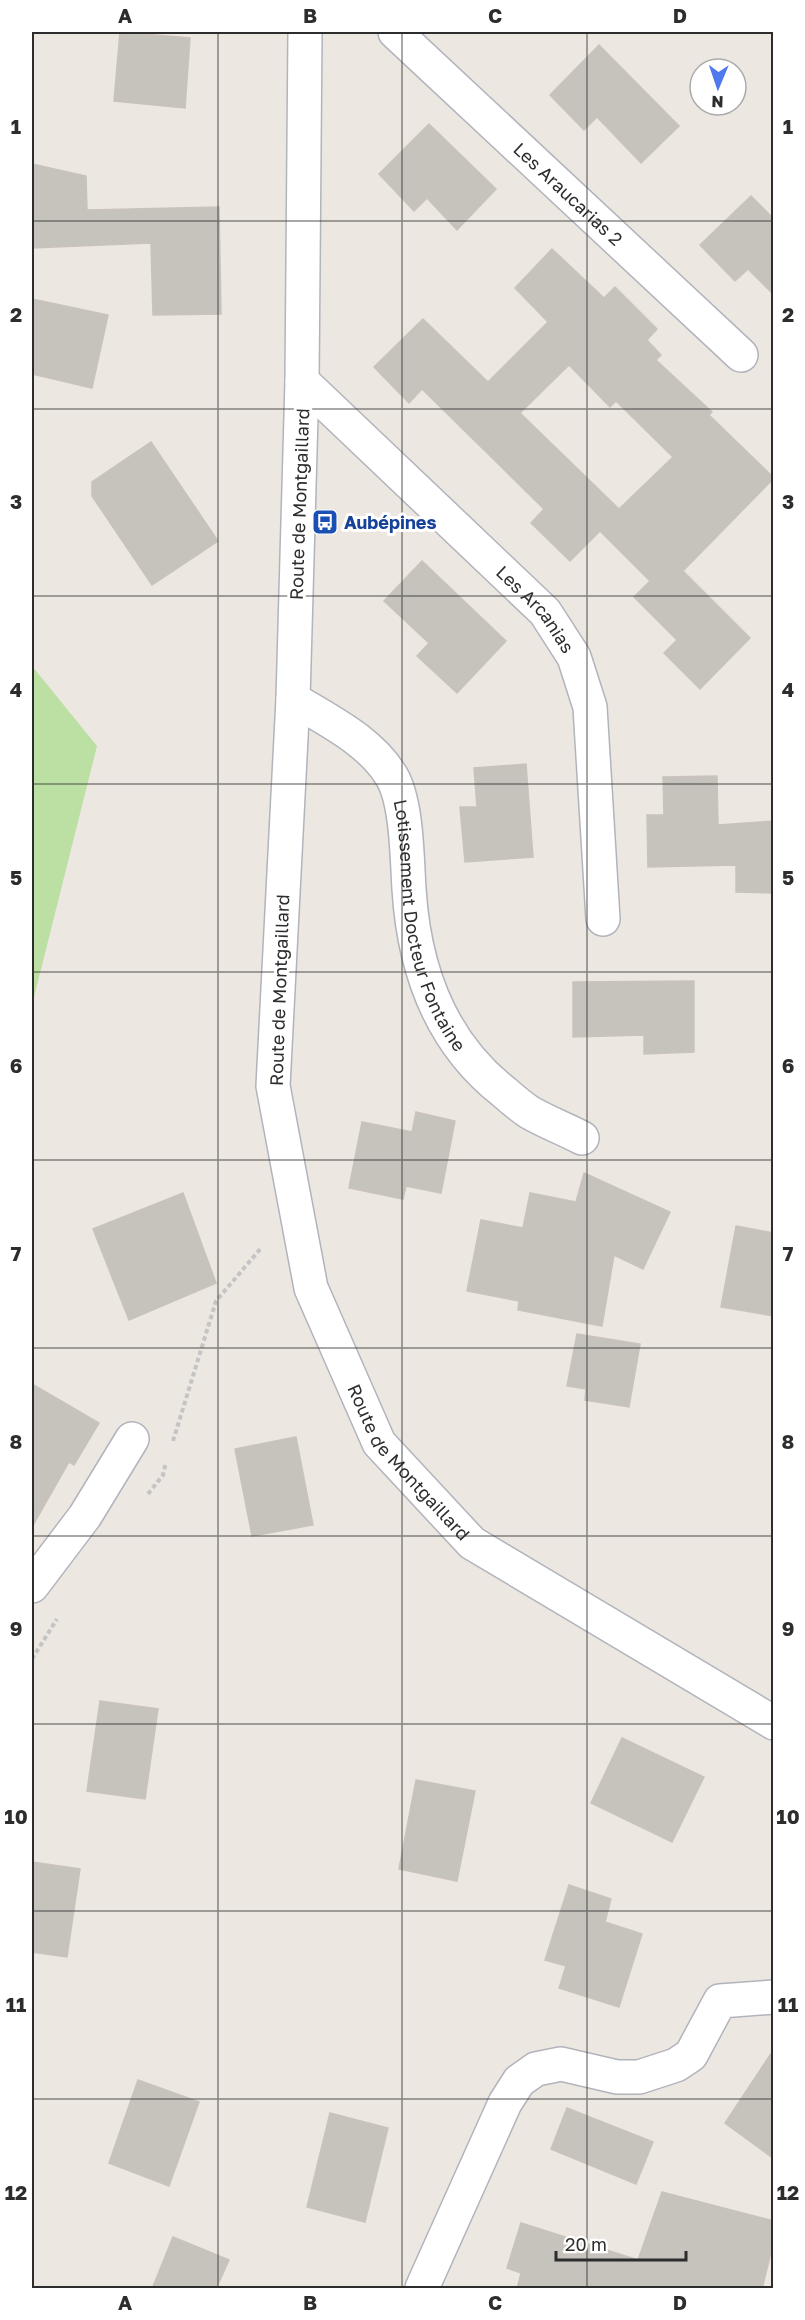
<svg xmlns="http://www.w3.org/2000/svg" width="805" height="2320" font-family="'Golos Text',sans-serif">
<rect width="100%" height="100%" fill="#ede7e1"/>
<polygon fill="#bcdfa3" points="32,666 97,746 32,1005"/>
<g fill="#c6c2bc" stroke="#c9c3bb" stroke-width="1.5" fill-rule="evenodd">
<polygon points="120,32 190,38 185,108 114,101"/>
<polygon points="599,45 679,126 641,163 597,117 584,130 550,95"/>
<polygon points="429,124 496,189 457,230 427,198 414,211 379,174"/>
<polygon points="32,164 86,176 87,210 219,207 221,314 153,315 151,243 32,248"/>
<polygon points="751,196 774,219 774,295 748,269 735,281 700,245"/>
<path d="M552 249 604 298 615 287 657 329 647 340 661 355 656 360 712 412 709 415 774 478 683 571 750 638 700 689 664 653 677 640 634 597 650 581 600 531 570 561 531 523 544 509 422 389 409 403 374 367 423 319 488 382 548 322 515 288ZM569 365 610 407 616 401 673 457 619 509 520 413Z"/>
<polygon points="32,299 108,315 92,388 32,374"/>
<polygon points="151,442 218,541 152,585 92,496 92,482"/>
<polygon points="422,561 506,641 457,693 417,656 429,643 384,601"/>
<polygon points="526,764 533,857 465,862 460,807 477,807 474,768"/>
<polygon points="717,776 718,825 774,821 774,893 736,892 736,865 648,867 647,815 664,815 663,777"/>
<polygon points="694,981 694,1052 644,1054 644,1035 573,1037 573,982"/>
<polygon points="416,1112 455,1121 441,1193 406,1186 403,1199 349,1188 362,1122 412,1132"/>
<polygon points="584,1173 670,1212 643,1269 614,1255 602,1326 518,1310 519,1301 467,1291 481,1220 523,1228 530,1193 576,1202"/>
<polygon points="183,1193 216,1283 129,1320 93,1229"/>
<polygon points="736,1226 774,1233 774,1316 721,1307"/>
<polygon points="577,1334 640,1344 629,1407 585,1400 586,1389 567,1386"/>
<polygon points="32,1384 99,1423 74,1465 69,1462 32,1527"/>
<polygon points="296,1437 313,1525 252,1536 235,1449"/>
<polygon points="100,1701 158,1709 145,1799 87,1791"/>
<polygon points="622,1738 704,1777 672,1842 591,1803"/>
<polygon points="416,1780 475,1791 457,1881 399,1869"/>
<polygon points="32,1862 80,1869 67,1957 32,1952"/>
<polygon points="569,1885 611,1899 605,1922 642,1934 619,2007 559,1988 566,1966 545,1960"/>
<polygon points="774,2049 774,2159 725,2123"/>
<polygon points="138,2080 199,2102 169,2186 109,2163"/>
<polygon points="567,2108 653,2142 636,2184 551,2149"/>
<polygon points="330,2113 388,2128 365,2222 307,2207"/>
<polygon points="662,2192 774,2221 774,2240 762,2289 517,2289 521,2273 507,2268 521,2223 638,2260"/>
<polygon points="173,2237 229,2260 216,2289 152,2289"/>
</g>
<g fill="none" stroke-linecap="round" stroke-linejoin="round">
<g stroke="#b2b4bc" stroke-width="36">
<g id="minor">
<path id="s1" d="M305 32 302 381 293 699 273 1086 311 1288 379 1443 472 1543 774 1723"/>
<path id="s2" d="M395 32 741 355"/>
<path id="s3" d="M302 381 545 612 574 657 590 707 603 919"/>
<path id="s4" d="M293 699C328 721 370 740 392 777 407 803 407 858 409 889 414 969 440 1042 504 1092 512 1099 520 1106 529 1112 546 1122 565 1129 582 1138"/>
<polyline points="32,1586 85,1516 132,1439"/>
<polyline points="422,2288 505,2103 519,2081 536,2069 561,2064 617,2077 639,2077 676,2065 691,2055 720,2001 774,1997"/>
</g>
</g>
<g stroke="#c4c4c4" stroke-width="4" stroke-dasharray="4.5 3" stroke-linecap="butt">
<polyline points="173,1441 216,1301 262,1247"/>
<polyline points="148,1494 163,1475 166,1462"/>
<polyline points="32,1659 57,1619"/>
</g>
<use href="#minor" stroke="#fff" stroke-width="33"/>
</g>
<path fill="none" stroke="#2d2d2d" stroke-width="1.5" stroke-opacity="0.55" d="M218 32V2288M402 32V2288M587 32V2288M32 221H774M32 409H774M32 596H774M32 784H774M32 972H774M32 1160H774M32 1348H774M32 1536H774M32 1724H774M32 1911H774M32 2099H774"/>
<defs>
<g id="bus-square" transform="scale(1.35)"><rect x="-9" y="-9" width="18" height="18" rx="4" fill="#1a4fb4" stroke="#fff"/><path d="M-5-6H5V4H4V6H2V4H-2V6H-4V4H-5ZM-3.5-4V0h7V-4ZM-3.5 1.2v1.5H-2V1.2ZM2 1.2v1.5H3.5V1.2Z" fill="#fff"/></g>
</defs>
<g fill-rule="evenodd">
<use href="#bus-square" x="325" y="522"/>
</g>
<g text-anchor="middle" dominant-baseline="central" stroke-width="6" stroke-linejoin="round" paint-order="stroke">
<g font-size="18" fill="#2d2d2d" stroke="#fff">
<text stroke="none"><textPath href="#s2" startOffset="237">Les Araucarias 2</textPath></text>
<text transform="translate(299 504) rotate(-88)">Route de Montgaillard</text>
<text stroke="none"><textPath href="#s3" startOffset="327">Les Arcanias</textPath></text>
<text stroke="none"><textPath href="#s4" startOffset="282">Lotissement Docteur Fontaine</textPath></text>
<text transform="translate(279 990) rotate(-88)">Route de Montgaillard</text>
<text stroke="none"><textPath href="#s1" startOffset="1462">Route de Montgaillard</textPath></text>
</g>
<g font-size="18" font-weight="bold" fill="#164399" stroke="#fff" text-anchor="start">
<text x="344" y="522">Aubépines</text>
</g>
</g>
<rect width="805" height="2320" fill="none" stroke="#ffffff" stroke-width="66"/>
<g transform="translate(718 87) rotate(182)"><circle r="28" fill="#ffffff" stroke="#ababab" stroke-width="1.5"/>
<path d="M0-4.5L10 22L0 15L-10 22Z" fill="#4f79ec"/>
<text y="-9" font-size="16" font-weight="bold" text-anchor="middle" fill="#2d2d2d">N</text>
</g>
<path d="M556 2251v9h130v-9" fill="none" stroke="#2d2d2d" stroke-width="3"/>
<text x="565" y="2251" font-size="18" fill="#2d2d2d" stroke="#ffffff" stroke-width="4.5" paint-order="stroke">20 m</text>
<rect x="33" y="33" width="739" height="2254" fill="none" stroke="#2d2d2d" stroke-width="2"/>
<g font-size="20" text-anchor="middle" font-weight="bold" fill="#2d2d2d">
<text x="125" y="23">A</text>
<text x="310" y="23">B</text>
<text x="495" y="23">C</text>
<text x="680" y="23">D</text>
<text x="16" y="134">1</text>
<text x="788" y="134">1</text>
<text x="16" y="322">2</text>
<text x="788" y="322">2</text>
<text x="16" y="509">3</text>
<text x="788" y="509">3</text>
<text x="16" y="697">4</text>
<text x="788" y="697">4</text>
<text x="16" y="885">5</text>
<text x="788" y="885">5</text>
<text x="16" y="1073">6</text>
<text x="788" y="1073">6</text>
<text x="16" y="1261">7</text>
<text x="788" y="1261">7</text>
<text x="16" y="1449">8</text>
<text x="788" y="1449">8</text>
<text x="16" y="1636">9</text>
<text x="788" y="1636">9</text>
<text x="16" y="1824">10</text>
<text x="788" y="1824">10</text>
<text x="16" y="2012">11</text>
<text x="788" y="2012">11</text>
<text x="16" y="2200">12</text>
<text x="788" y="2200">12</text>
<text x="125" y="2310">A</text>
<text x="310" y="2310">B</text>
<text x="495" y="2310">C</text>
<text x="680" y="2310">D</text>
</g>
</svg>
